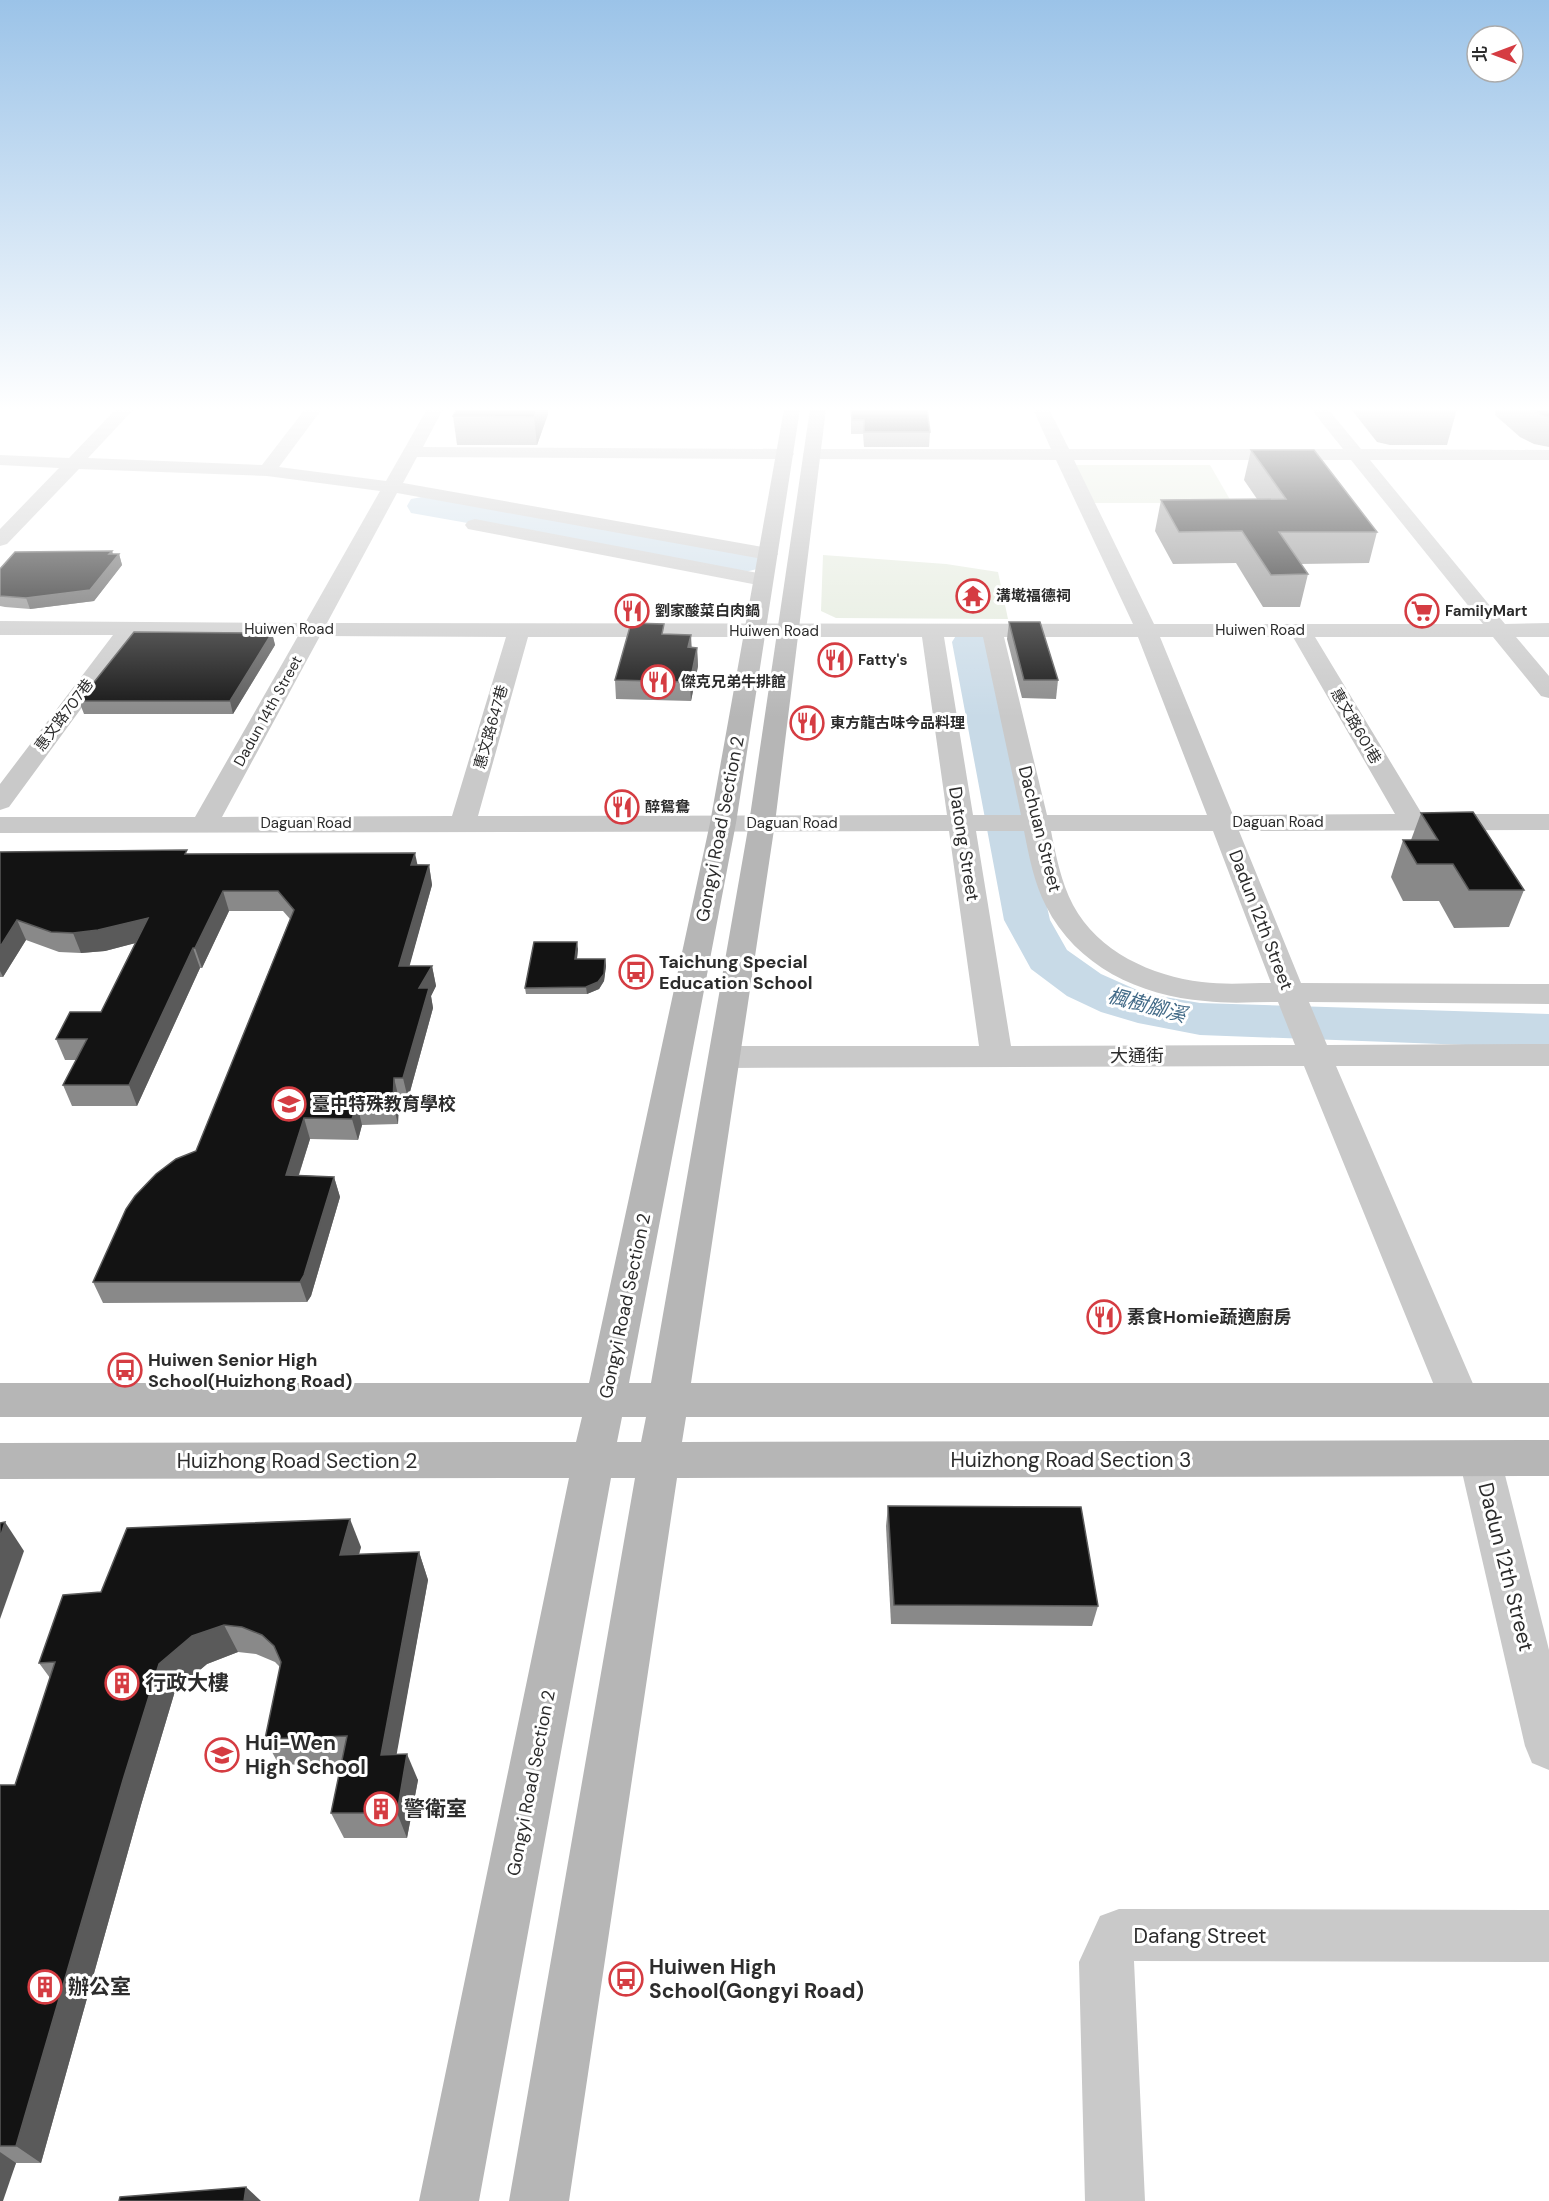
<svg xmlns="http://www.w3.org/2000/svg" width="1549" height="2201" font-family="'DM Sans','Noto Sans TC',sans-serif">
<rect width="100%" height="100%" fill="#fff"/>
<g fill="#e2e9db">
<polygon points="1076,465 1210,465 1232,503 1091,503"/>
<polygon points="823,555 946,564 998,572 1008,619 836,618 821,611"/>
</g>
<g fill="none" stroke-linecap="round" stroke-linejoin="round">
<g fill="#c8dae7" fill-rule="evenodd">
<polygon points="422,497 745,552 757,555 761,562 757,569 745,572 411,513 407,506 411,499"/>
<polygon points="970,631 983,634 988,642 1050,920 1067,950 1101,974 1137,990 1159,996 1200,1003 1549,1014 1549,1048 1200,1035 1138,1023 1101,1012 1067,996 1031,969 1004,920 952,642 957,634"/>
</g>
<g fill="#c9c9c9" fill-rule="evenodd">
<path d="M116 409H134L88 458 262 465 305 409H322L279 467 386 481 427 409H443L423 447 785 449 791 450 794 454 791 458 785 459 417 457 403 483 768 548 775 550 778 554 775 558 768 560 397 493 327 623 1133 624 1056 460 812 459 806 458 803 454 806 450 812 449H1051L1033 409H1049L1069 449H1343L1311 409H1328L1361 449 1549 450V460H1370L1505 624 1549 623V637H1516L1549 676V698L1541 696 1493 637H1315L1422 814H1549V830L1239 831 1301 983 1549 984V1004L1309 1002 1327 1045 1549 1044V1066H1336L1480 1400 1474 1412 1460 1417 1446 1412 1440 1400 1304 1066 725 1068 714 1064 709 1057 714 1050 725 1046H979L949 831 0 833V817H195L298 636 135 635 9 807 0 810V784L113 635H0V621L305 623 380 491 267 476 79 469 7 544 0 546V529L59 468 0 465V455L69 458ZM1074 460H1351L1483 624H1154ZM320 636 506 637 452 816 222 817ZM528 637H922L947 815 478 816ZM944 637H983L1021 815H973ZM1004 637H1138L1207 815H1047ZM1160 637H1293L1395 814 1233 815ZM976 831H1024C1029 856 1034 883 1046 906 1076 966 1140 996 1205 1001 1229 1004 1254 1002 1278 1002L1295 1045 1011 1046ZM1051 831H1213L1271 983C1249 983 1225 985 1202 982 1152 976 1098 952 1073 905 1061 882 1056 856 1051 831Z"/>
<polygon points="475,519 763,574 770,576 773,580 770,584 763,586 468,529 465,525 468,521"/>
<polygon points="1480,1441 1495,1446 1501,1459 1549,1650 1549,1770 1532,1763 1525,1746 1459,1459 1465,1446"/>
<polygon points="1119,1909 1549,1910 1549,1962 1134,1961 1145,2201 1085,2201 1079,1962 1100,1916"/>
</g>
<path fill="#b6b6b6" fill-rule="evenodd" d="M784 409H800L736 823 629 1383H651L749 823 810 409H826L775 823 691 1383H1549V1417H686L682 1442 1549 1440V1476L677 1478 569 2201H509L635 1478H611L479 2201H419L569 1478 0 1479V1443L576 1442 582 1417H0V1383H589L710 823ZM622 1417H646L641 1442H617Z"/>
</g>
<g fill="#898989">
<polygon points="457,409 548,409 548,414 537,445 457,445 453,416"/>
<polygon points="851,409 927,409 930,432 929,447 864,447 863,434 851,434"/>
<polygon points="1351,409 1457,409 1447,445 1390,445 1377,442"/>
<polygon points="1496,409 1549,409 1549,447 1534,444 1520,437 1495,415"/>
<polygon points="1251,450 1377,532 1369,563 1300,564 1308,574 1300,607 1263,607 1236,563 1173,564 1155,531 1161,500 1257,499 1244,480"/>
<polygon points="112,551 113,554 119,554 122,565 94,601 30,609 5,607 0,606 0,569"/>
<polygon points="1009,622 1058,680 1056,699 1022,698 1007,639"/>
<polygon points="272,633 275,645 233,714 84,714 79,701"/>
<polygon points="665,634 692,648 697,648 698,666 691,701 616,699 615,680"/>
<polygon points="1421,813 1524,890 1509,927 1454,928 1439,901 1403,901 1391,877 1403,840 1411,840"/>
<polygon points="0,852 189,854 429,865 432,885 409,966 432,966 436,986 431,996 433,1008 408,1099 399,1099 398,1124 362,1125 358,1140 310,1139 299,1175 334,1177 340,1197 311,1296 307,1302 103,1303 93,1282 196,1151 290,919 283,911 229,911 202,968 200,968 137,1106 72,1106 63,1085 76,1060 65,1060 56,1039 101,1012 135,943 105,951 81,953 59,952 26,940 3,977 0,977"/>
<polygon points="578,949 577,959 605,959 606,966 604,981 599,989 587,994 526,994 525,988"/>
<polygon points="888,1506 1098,1606 1092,1626 891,1624 886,1526"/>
<polygon points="361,1547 359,1555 419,1552 428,1580 396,1754 418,1780 407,1838 344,1838 331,1813 342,1763 279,1765 265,1739 280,1667 275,1662 256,1654 238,1652 207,1664 175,1691 141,1805 41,2163 16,2163 0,2201 0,1785 15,1785 50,1678 39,1663 101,1592"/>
</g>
<g fill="#5a5a5a">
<polygon points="537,409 548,409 548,414 537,445 534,417"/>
<polygon points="112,551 114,559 119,554 122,565 94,601 30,609 26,598 109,554"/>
<polygon points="272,633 275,645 233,714 230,701"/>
<polygon points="691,635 692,653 688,647"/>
<polygon points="697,648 698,666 691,701 690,682"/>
<polygon points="415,853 419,872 411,865"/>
<polygon points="429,865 432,885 404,986 399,966"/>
<polygon points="223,891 229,911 202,968 195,948"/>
<polygon points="148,918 155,938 105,951 81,953 73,933"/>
<polygon points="17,920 26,940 3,977 0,971 0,947"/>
<polygon points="577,942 578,949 576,966 575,959"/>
<polygon points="193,948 200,968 137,1106 129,1085"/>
<polygon points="605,959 606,966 604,981 599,989 587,994 586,987"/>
<polygon points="432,966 436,986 431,996 433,1008 408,1099 403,1078 419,988"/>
<polygon points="394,1078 399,1099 398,1124 393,1104"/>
<polygon points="357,1104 362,1125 358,1140 352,1119"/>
<polygon points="304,1118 310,1139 292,1196 286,1175"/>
<polygon points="334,1177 340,1197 311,1296 307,1302 300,1282"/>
<polygon points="350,1519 361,1547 350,1583 340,1555"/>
<polygon points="5,1522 24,1551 0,1619 0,1538"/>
<polygon points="419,1552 428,1580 392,1780 381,1755"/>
<polygon points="224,1625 238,1652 207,1664 175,1691 141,1805 41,2163 16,2146 123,1780 159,1664 192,1636"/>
<polygon points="407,1754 418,1780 407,1838 397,1813"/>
<polygon points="0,2152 16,2163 3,2201 0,2201"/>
<polygon points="246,2187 261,2201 244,2201"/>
</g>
<g fill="#131313" stroke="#5a5a5a" stroke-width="1.5">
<polygon points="457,409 537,409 534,417 453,416"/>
<polygon points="851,409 927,409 930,432 864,432 864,420 852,420"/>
<polygon points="1530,409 1549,409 1549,417 1544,416"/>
<polygon points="1251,450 1314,450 1377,532 1279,532 1308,574 1271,575 1242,531 1179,532 1161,500 1286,499"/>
<polygon points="112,551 109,554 119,554 90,590 26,598 0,596 0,569 15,552"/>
<polygon points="1009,622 1040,622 1058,680 1024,680"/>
<polygon points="631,623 664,624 662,634 691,635 688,647 697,648 690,682 615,680"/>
<polygon points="134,632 272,633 230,701 79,701"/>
<polygon points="1473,812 1524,890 1469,890 1453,864 1417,864 1403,840 1438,840 1421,813"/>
<polygon points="187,850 185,854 415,853 411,865 429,865 399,966 432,966 419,988 429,988 403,1078 394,1078 393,1104 357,1104 352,1119 304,1118 286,1175 334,1177 304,1275 300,1282 93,1282 126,1209 135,1196 156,1174 176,1159 196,1151 294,910 278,891 223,891 195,948 193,948 129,1085 63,1085 87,1039 56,1039 70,1012 101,1012 148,918 98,930 73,933 51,932 17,920 0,947 0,852"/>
<polygon points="534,942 577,942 575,959 605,959 604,974 598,982 586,987 525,988"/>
<polygon points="888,1506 1081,1507 1098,1606 894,1605"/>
<polygon points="350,1519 340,1555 419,1552 381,1755 407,1754 397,1813 331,1813 347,1736 265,1739 281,1662 274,1646 262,1635 242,1627 224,1625 192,1636 159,1664 123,1780 16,2146 0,2146 0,1785 15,1785 55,1662 39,1663 63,1595 101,1592 127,1528"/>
<polygon points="5,1522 0,1538 0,1523"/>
<polygon points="246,2187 244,2201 119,2201 120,2197"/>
</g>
<linearGradient id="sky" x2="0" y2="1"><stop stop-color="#9bc3e8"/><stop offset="0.57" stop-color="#fff"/><stop offset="1" stop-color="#fff" stop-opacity="0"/></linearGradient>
<rect width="1549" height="718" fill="url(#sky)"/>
<defs>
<g id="temple-ring" transform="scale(1.725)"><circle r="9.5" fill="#fff" stroke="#d53c42" stroke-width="1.5"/><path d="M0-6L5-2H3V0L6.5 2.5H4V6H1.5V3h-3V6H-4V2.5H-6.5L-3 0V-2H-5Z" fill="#d53c42"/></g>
<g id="restaurant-ring" transform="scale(1.725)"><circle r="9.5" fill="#fff" stroke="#d53c42" stroke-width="1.5"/><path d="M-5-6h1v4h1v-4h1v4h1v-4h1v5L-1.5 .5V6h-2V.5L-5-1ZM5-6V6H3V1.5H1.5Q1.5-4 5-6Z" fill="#d53c42"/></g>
<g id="supermarket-ring" transform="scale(1.725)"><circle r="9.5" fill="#fff" stroke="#d53c42" stroke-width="1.5"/><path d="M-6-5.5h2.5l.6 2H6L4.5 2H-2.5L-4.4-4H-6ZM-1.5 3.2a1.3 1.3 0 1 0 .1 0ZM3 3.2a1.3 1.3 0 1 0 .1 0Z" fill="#d53c42"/></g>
<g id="bus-ring" transform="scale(1.725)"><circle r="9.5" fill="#fff" stroke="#d53c42" stroke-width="1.5"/><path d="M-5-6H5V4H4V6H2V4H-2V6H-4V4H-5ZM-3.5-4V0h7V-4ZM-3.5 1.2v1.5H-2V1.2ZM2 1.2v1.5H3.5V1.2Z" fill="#d53c42"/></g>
<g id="school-ring" transform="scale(1.725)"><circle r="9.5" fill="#fff" stroke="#d53c42" stroke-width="1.5"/><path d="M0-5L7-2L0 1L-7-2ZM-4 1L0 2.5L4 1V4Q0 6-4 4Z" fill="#d53c42"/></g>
<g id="building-ring" transform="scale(1.725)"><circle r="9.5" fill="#fff" stroke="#d53c42" stroke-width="1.5"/><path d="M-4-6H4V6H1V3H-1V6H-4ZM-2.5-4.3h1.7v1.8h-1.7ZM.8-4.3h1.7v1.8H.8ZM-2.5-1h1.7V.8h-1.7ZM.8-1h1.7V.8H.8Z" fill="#d53c42"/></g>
</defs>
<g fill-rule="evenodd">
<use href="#temple-ring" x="973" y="596"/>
<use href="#restaurant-ring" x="632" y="611"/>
<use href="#supermarket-ring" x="1422" y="611"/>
<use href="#restaurant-ring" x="835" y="660"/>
<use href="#restaurant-ring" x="658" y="682"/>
<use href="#restaurant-ring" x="807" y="723"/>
<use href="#restaurant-ring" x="622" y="807"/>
<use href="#bus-ring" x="636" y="972"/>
<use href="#school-ring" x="289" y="1104"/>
<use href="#restaurant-ring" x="1104" y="1317"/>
<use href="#bus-ring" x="125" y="1370"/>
<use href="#building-ring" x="122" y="1683"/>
<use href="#school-ring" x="222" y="1755"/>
<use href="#building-ring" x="381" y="1809"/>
<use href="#bus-ring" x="626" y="1979"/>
<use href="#building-ring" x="45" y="1987"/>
</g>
<g text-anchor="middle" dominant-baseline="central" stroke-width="6" stroke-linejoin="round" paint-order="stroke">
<g font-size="15" font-weight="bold" fill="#2c2c2c" stroke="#fff" text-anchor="start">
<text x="996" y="596">溝墘福德祠</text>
<text x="655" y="611">劉家酸菜白肉鍋</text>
<text x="1445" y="611">FamilyMart</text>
<text x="858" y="660">Fatty's</text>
<text x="681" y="682">傑克兄弟牛排館</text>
<text x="830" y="723">東方龍古味今品料理</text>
<text x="645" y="807">醉鴛鴦</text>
</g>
<g font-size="15" fill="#2c2c2c" stroke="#fff">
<text x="289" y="629">Huiwen Road</text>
<text x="1260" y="630">Huiwen Road</text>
<text x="774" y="631">Huiwen Road</text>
<text transform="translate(268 711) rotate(-61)">Dadun 14th Street</text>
<text transform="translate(64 715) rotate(-53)">惠文路707巷</text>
<text transform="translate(1356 726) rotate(60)">惠文路601巷</text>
<text transform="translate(491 727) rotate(-74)">惠文路647巷</text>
<text x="1278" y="822">Daguan Road</text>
<text x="306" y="823">Daguan Road</text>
<text x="792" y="823">Daguan Road</text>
</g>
<g font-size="18" fill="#2c2c2c" stroke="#fff">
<text transform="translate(720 829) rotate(-79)">Gongyi Road Section 2</text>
<text transform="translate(1040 829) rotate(76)">Dachuan Street</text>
<text transform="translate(964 844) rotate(81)">Datong Street</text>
<text transform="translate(1261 920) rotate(69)">Dadun 12th Street</text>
<text x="1137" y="1056">大通街</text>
<text transform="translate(625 1306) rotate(-78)">Gongyi Road Section 2</text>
<text transform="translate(531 1783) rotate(-79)">Gongyi Road Section 2</text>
</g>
<g font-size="18" font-weight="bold" fill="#2c2c2c" stroke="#fff" text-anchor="start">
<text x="659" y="962">Taichung Special<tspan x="659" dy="21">Education School</tspan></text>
<text x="312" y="1104">臺中特殊教育學校</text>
<text x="1127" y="1317">素食Homie蔬適廚房</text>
<text x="148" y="1360">Huiwen Senior High<tspan x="148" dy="21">School(Huizhong Road)</tspan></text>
</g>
<g font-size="20" font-style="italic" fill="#426a87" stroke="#fff">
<text transform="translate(1147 1005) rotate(15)">楓樹腳溪</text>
</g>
<g font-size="21" fill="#2c2c2c" stroke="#fff">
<text x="1071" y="1460">Huizhong Road Section 3</text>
<text x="297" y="1461">Huizhong Road Section 2</text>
<text transform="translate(1506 1567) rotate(76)">Dadun 12th Street</text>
<text x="1200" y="1936">Dafang Street</text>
</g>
<g font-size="21" font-weight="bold" fill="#2c2c2c" stroke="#fff" text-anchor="start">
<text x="145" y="1683">行政大樓</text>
<text x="245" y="1743">Hui-Wen<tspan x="245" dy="24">High School</tspan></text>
<text x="404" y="1809">警衛室</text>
<text x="649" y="1967">Huiwen High<tspan x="649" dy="24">School(Gongyi Road)</tspan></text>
<text x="68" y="1987">辦公室</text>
</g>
</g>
<g transform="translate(1495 54) rotate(270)"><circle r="28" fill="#ffffff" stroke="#ababab" stroke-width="1.5"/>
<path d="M0-4.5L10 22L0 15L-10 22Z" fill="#d53c42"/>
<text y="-9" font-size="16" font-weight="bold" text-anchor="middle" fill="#2c2c2c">北</text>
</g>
</svg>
